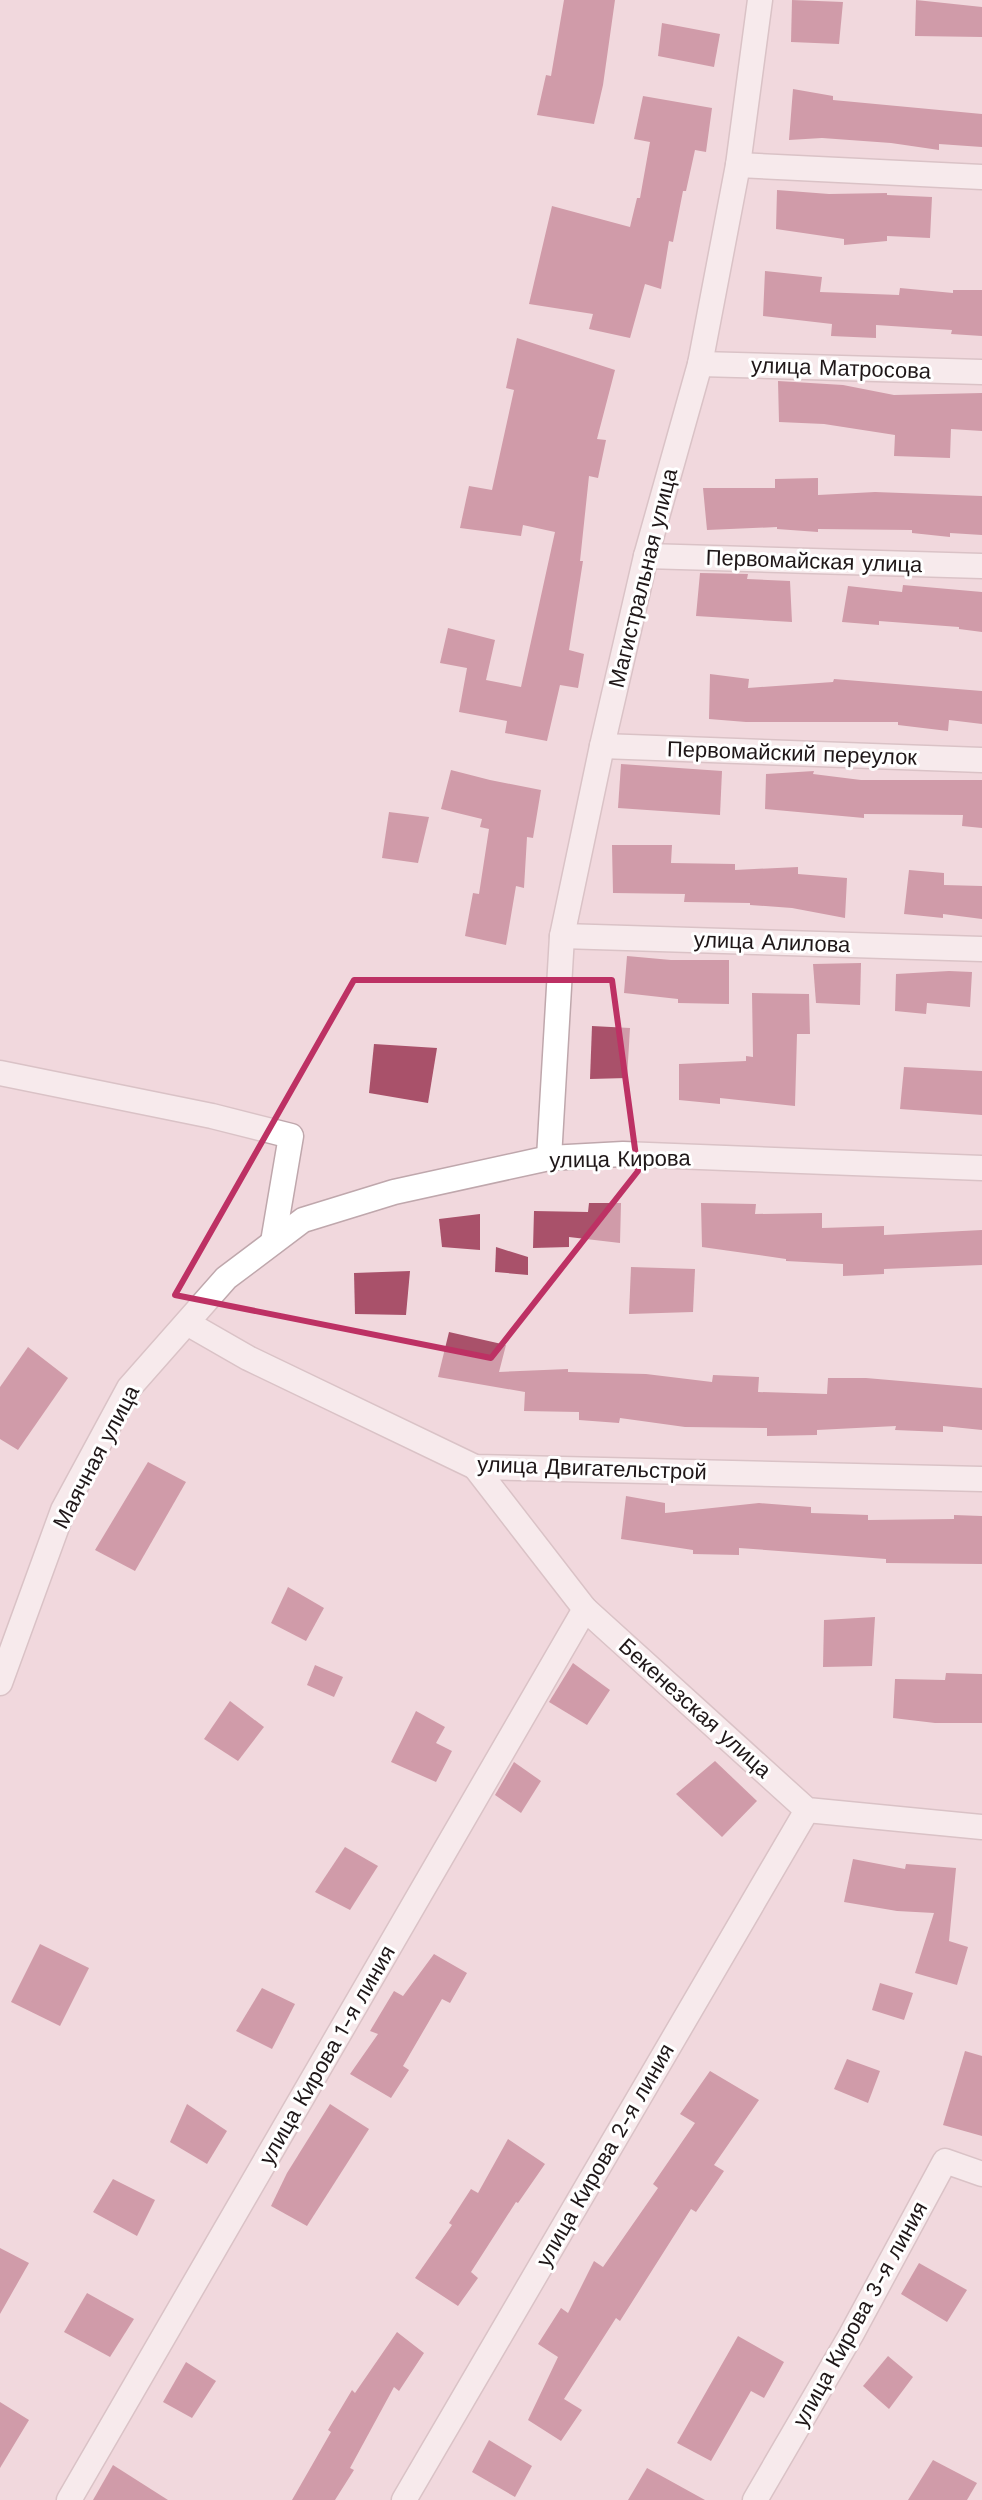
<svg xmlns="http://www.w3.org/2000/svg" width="982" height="2500" font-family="'Work Sans',sans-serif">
<rect width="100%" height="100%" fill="#f1d8dd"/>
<g fill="#a9516a">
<polygon points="564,0 615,0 603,85 594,124 537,115 546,75 551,76"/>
<polygon points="792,0 843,2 839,44 791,42"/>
<polygon points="916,0 982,7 982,37 915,36"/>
<polygon points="662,23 720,34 714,67 658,56"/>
<polygon points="793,89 833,96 833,100 982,114 982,147 939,144 939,150 891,143 822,138 789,140"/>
<polygon points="643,96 712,108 706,152 695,150 686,191 683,191 673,242 669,241 661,289 645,284 630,338 589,329 593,314 529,304 552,206 630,227 637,198 640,198 650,142 634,139"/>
<polygon points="777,190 829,194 887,193 887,195 932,197 930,238 887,236 887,241 844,245 844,239 776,229"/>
<polygon points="765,271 822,277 820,292 899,295 900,288 953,293 953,290 982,290 982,336 951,334 952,330 876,325 876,338 831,336 832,324 763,316"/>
<polygon points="517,338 615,370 597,439 606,440 598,478 589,476 580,561 583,561 569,650 584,654 578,688 560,685 547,741 505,733 507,721 459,712 467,668 440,663 448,628 495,640 486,680 521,687 555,532 523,525 521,536 460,528 469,486 492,490 514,390 506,388"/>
<polygon points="778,381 843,385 894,395 982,393 982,431 951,429 950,458 894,456 895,435 824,424 779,422"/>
<polygon points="818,478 818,495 875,492 982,496 982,535 950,533 950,537 912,533 912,530 818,529 818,532 777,529 777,527 707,530 703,488 775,488 775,479"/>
<polygon points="700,573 748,574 747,579 790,581 792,622 696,616"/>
<polygon points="903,585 982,592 982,632 959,629 959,627 879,621 879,625 842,622 848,586 902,592"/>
<polygon points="710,674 749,679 748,688 833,682 834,679 982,691 982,724 949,720 948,731 898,725 898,722 746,722 709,719"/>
<polygon points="621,764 722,771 720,815 618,808"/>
<polygon points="451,770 490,780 541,790 533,838 527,837 524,888 516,886 506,945 465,936 473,893 479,894 489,829 480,827 482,819 441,809"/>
<polygon points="814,771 813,774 861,780 982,780 982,828 962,826 963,815 864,814 864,818 765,809 766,774"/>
<polygon points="389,812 429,817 418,863 382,858"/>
<polygon points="612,845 672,845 671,863 735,864 735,870 798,867 798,874 847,878 845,918 792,908 750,905 750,903 684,902 685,894 613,893"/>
<polygon points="909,870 944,873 944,885 982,886 982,919 943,914 943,918 904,914"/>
<polygon points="627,956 671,960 729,960 729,1004 678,1003 678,999 624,993"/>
<polygon points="861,963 860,1005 816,1003 813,964"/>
<polygon points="949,971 972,972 970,1007 927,1003 926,1014 895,1011 896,974"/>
<polygon points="752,993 809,994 810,1034 797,1034 795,1106 720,1098 720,1104 679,1100 679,1064 746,1061 746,1056 753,1057"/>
<polygon points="592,1026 630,1028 627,1078 590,1079"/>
<polygon points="374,1044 437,1048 428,1103 369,1093"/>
<polygon points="904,1067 982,1071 982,1115 900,1109"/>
<polygon points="589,1203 621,1203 620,1243 569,1237 569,1247 533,1248 534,1211 588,1212"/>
<polygon points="701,1203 756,1204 755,1214 822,1213 822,1228 884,1226 884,1235 982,1230 982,1265 884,1269 884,1274 843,1276 843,1264 786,1261 786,1259 702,1247"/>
<polygon points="480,1214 480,1250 442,1247 439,1219"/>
<polygon points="496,1247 528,1257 528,1275 495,1272"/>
<polygon points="631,1267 695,1269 693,1312 629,1314"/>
<polygon points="410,1271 406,1315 355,1314 354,1273"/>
<polygon points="449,1332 506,1345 499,1372 568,1369 568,1372 646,1374 712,1382 713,1375 759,1377 758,1392 827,1394 828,1378 866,1378 982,1388 982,1430 943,1426 943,1432 895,1430 896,1426 817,1430 817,1435 767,1436 767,1428 685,1427 620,1418 619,1423 579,1420 579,1412 524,1411 525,1392 438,1377"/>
<polygon points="28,1347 68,1378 18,1450 0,1439 0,1387"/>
<polygon points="148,1462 186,1482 135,1571 95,1550"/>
<polygon points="626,1496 665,1503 665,1513 759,1503 811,1507 811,1513 868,1515 868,1520 954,1519 954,1515 982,1516 982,1564 886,1563 886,1559 739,1548 739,1555 693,1554 693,1550 621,1539"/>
<polygon points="288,1587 324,1608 306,1641 271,1623"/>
<polygon points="875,1617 872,1666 823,1667 824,1620"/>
<polygon points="573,1663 610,1690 587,1725 549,1702"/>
<polygon points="315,1665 343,1677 334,1697 307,1685"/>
<polygon points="946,1673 982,1674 982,1723 935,1723 893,1718 895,1679 945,1680"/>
<polygon points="230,1701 264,1727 238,1761 204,1739"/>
<polygon points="416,1711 445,1727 436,1743 452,1751 436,1782 391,1762"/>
<polygon points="715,1761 757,1801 722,1837 676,1794"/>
<polygon points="514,1762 541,1781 521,1813 495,1795"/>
<polygon points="345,1847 378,1866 350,1910 315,1892"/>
<polygon points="853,1859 905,1869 906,1864 956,1868 949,1941 968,1947 957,1985 915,1973 934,1913 897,1911 844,1902"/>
<polygon points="40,1944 89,1968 60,2026 11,2002"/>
<polygon points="434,1954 467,1973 450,2003 442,1999 403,2066 409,2070 391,2098 350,2074 378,2034 370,2031 394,1991 403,1996"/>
<polygon points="880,1983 913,1993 904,2020 872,2010"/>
<polygon points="262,1988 295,2004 272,2049 236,2031"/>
<polygon points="965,2051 982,2056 982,2136 943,2125"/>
<polygon points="847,2059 880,2071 868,2103 834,2089"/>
<polygon points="710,2071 759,2100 714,2165 724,2171 696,2212 691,2209 620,2321 616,2318 564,2399 582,2410 561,2441 528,2420 558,2357 538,2344 561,2308 568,2313 594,2261 603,2267 658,2188 653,2184 695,2123 680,2114"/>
<polygon points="187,2104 227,2131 207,2164 170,2142"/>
<polygon points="330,2104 369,2129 307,2226 271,2206 287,2173"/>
<polygon points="508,2139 545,2164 518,2203 516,2202 471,2272 478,2278 458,2306 415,2278 452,2225 449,2223 471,2189 478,2193"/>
<polygon points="113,2179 155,2200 137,2236 93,2212"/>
<polygon points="0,2248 29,2263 0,2314"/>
<polygon points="919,2263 967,2290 947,2322 901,2294"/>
<polygon points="87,2293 134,2319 110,2357 64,2332"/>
<polygon points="397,2332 424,2353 399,2391 394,2387 350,2468 354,2470 335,2500 292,2500 331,2432 328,2430 352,2390 355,2393"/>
<polygon points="738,2336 784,2362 764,2398 751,2391 711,2461 677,2443"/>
<polygon points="888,2356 913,2377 889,2409 863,2386"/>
<polygon points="186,2362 216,2381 192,2418 163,2402"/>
<polygon points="0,2402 29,2420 0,2468"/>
<polygon points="489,2440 532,2466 515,2497 472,2472"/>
<polygon points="933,2460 977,2483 967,2500 908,2500"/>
<polygon points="113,2465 168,2500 93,2500"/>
<polygon points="647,2468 705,2500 628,2500"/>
</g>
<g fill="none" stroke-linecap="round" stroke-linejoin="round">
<g stroke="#bfa7ac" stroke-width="27">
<g id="minor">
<polyline points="738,165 982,177"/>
<polyline points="700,364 982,372"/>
<polyline points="646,556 982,566"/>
<polyline points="602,746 982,760"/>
<polyline points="562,936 982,949"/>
<polyline points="0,1073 212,1116 291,1136 273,1242"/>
<polyline points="549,1158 562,936 602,746 646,556 700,364 738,165 760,0"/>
<polyline points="187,1323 248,1358 475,1467 982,1479"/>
<polyline points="475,1467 585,1609 807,1810 982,1827"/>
<polyline points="0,1683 63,1510 129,1388 226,1278 303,1220 394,1192 549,1158 623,1154 982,1168"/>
<polyline points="69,2500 585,1609"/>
<polyline points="404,2500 807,1810"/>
<polyline points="755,2500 851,2335 945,2161 982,2174"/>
</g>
</g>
<use href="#minor" stroke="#fff" stroke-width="24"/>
</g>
<path d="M0 0H982V2500H0ZM354 980H612L638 1171 491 1358 175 1295Z" fill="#f1d8dd" fill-opacity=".55" fill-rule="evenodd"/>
<path fill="none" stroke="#bd3164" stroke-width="6" stroke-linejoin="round" d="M354 980H612L638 1171 491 1358 175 1295Z"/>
<g text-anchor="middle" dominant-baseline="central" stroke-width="6" stroke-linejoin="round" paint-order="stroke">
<g font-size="22" fill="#1f1718" stroke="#fff">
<text transform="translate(841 368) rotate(2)">улица Матросова</text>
<text transform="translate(814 561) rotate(2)">Первомайская улица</text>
<text transform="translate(643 578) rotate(-76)">Магистральная улица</text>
<text transform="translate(792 753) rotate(2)">Первомайский переулок</text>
<text transform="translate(772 942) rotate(2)">улица Алилова</text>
<text transform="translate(620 1159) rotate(-1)">улица Кирова</text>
<text transform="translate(96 1457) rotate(-62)">Маячная улица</text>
<text transform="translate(592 1468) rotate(2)">улица Двигательстрой</text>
<text transform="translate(695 1708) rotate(42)">Бекенезская улица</text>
<text transform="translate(327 2055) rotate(-60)">улица Кирова 1-я линия</text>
<text transform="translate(605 2155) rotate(-60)">улица Кирова 2-я линия</text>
<text transform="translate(860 2314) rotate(-61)">улица Кирова 3-я линия</text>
</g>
</g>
</svg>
